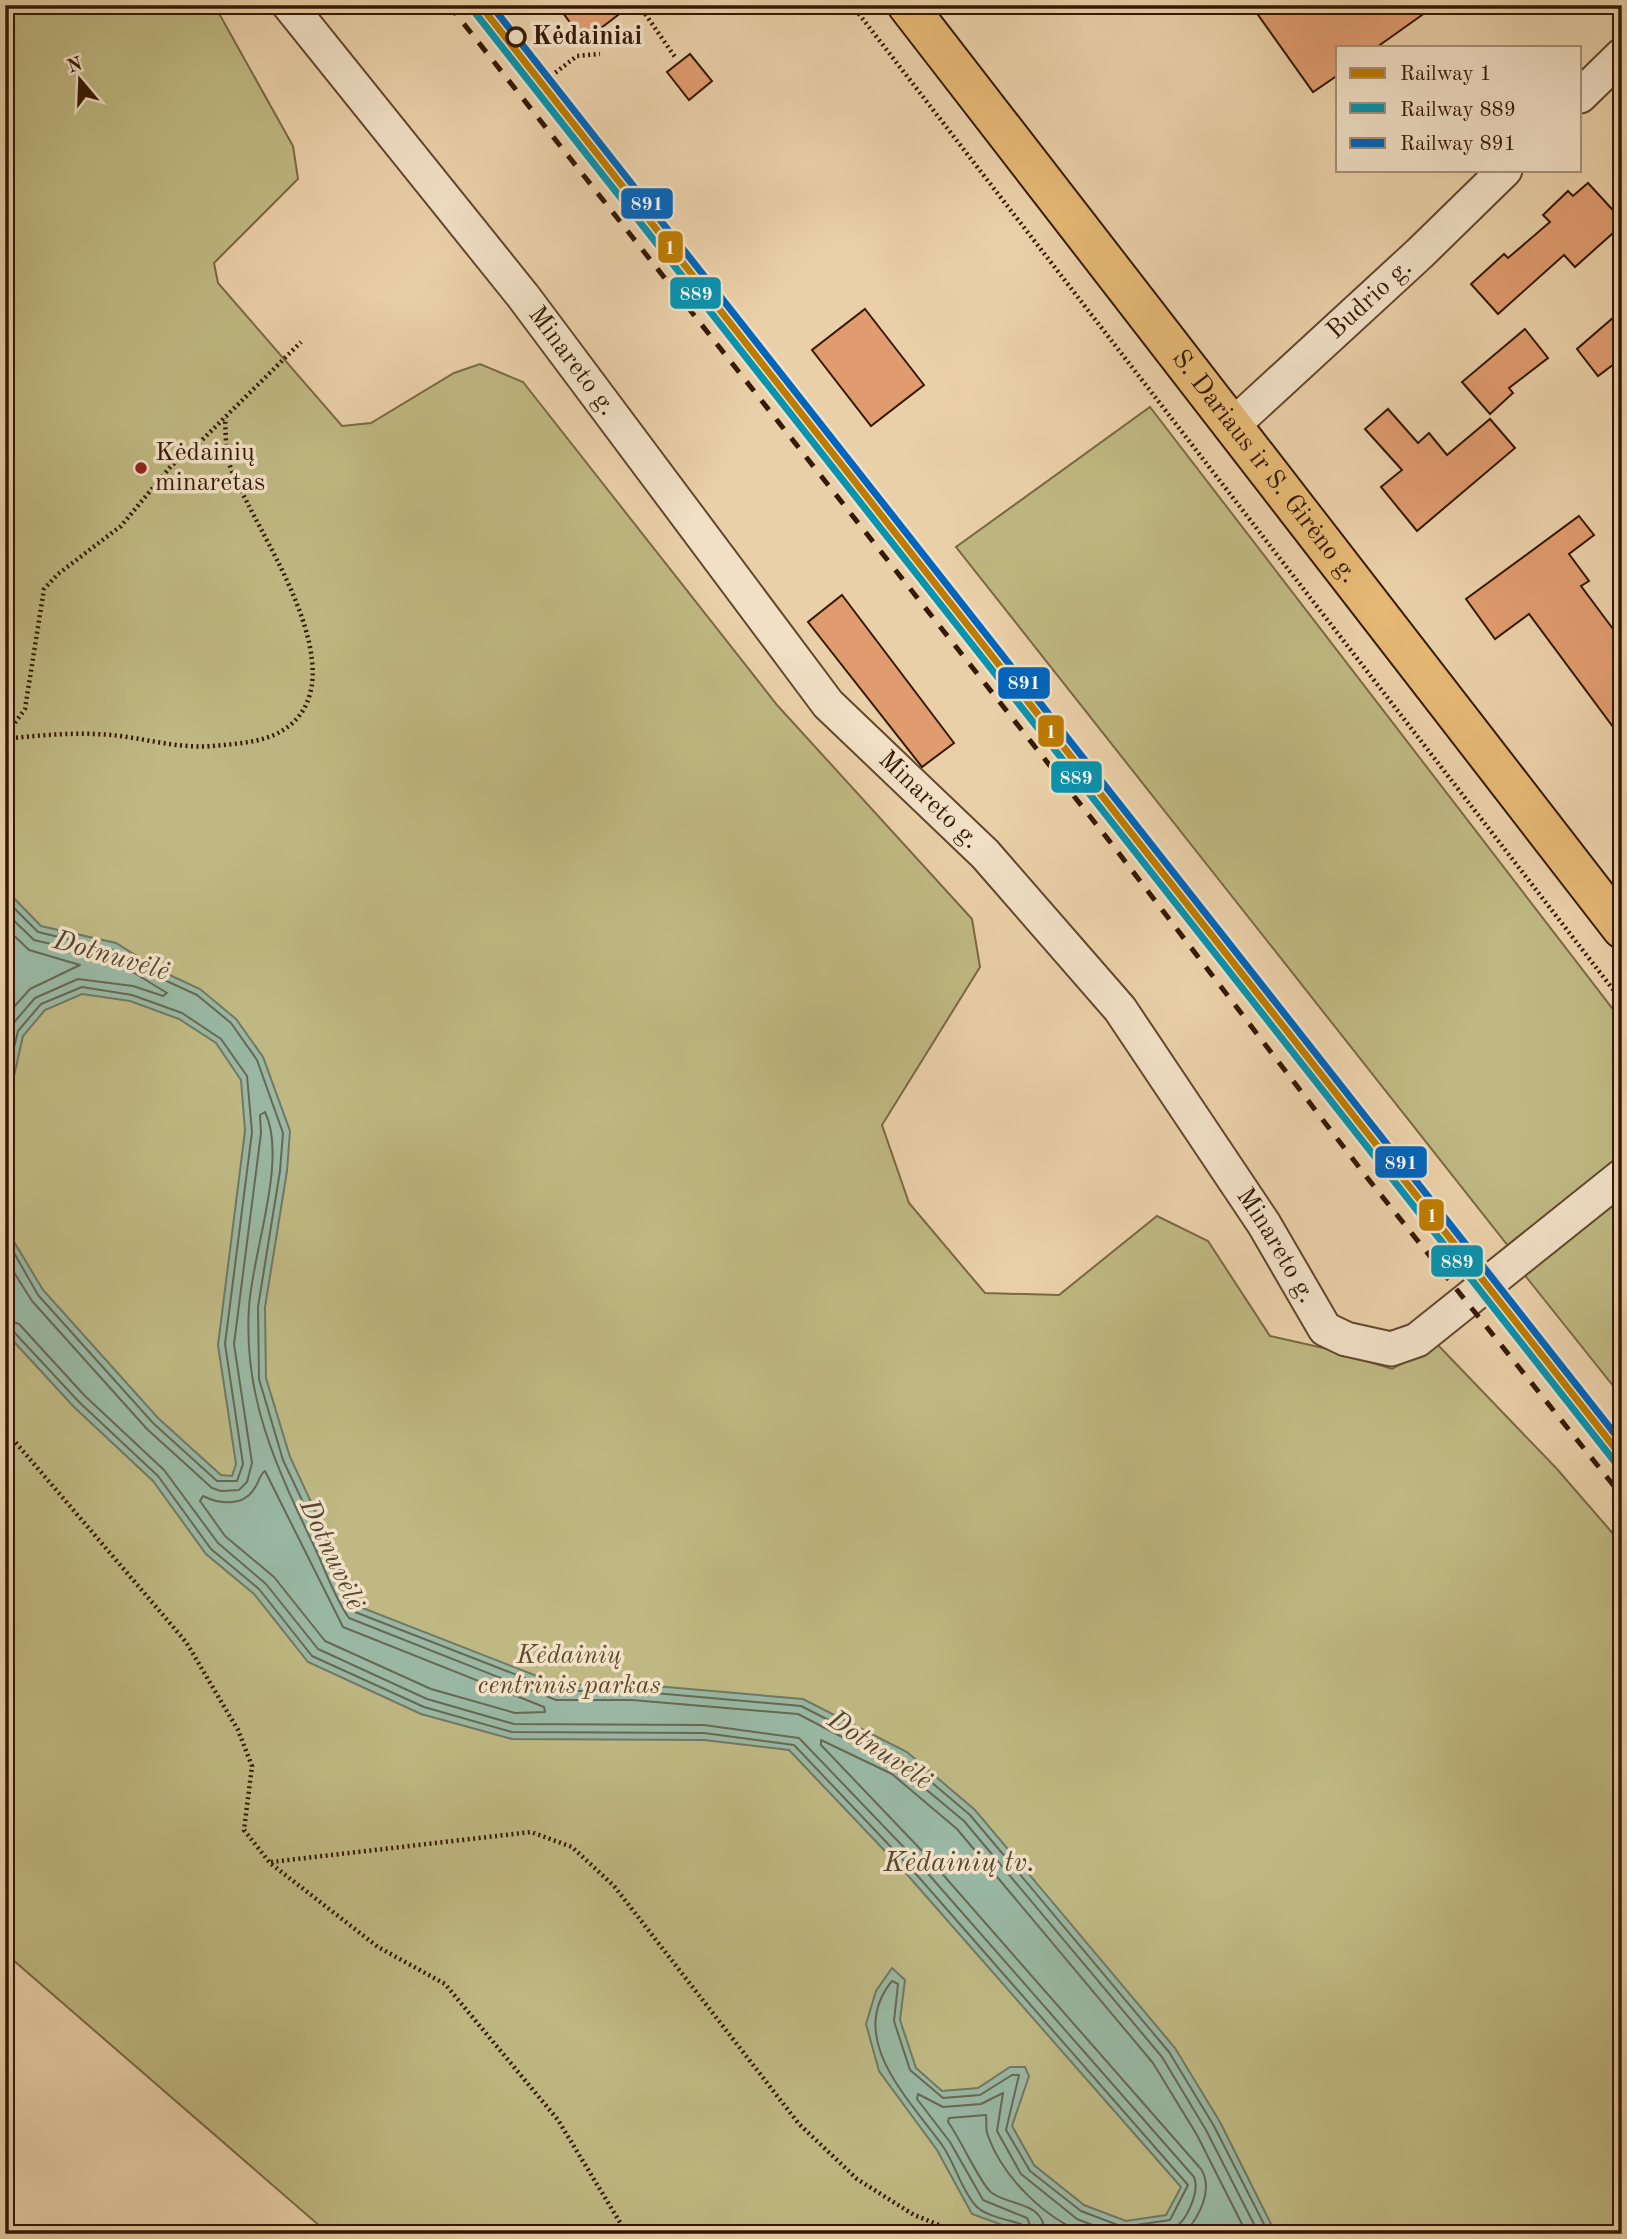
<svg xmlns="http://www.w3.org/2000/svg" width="1627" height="2239" font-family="'Old Standard TT',serif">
<rect width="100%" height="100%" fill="#ead0a8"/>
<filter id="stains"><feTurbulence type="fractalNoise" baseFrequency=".00286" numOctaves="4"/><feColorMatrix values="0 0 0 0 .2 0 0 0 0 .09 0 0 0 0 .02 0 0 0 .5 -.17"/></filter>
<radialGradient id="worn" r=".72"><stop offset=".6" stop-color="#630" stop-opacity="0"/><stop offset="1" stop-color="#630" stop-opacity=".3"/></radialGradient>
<g fill="#bfb882" stroke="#7a6842" stroke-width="2">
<polygon points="5,5 211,5 216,8 293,146 298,179 214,263 218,283 342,426 371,423 454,373 480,364 523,382 777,705 972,919 980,967 882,1125 909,1203 985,1293 1059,1295 1157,1216 1208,1241 1270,1336 1328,1349 1392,1369 1437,1344 1557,1469 1622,1544 1622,2234 329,2234 5,1953"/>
<polygon points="1150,407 1622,1021 1622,1155 1509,1247 956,547"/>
<polygon points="1622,1198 1622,1397 1523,1273"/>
</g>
<polygon fill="#99b7a3" stroke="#717863" stroke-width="2" points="5,889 41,926 116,943 161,971 200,989 236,1019 263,1057 290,1131 287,1171 265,1307 266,1378 290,1457 360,1607 560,1685 632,1684 803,1699 907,1752 975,1810 1175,2048 1220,2122 1276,2234 1027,2234 972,2214 937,2150 879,2071 866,2024 876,1991 892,1968 905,1980 900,2020 916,2068 942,2091 978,2088 1010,2067 1025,2067 1029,2076 1012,2126 1034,2165 1084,2205 1126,2221 1166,2215 1181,2187 904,1871 789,1750 704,1740 512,1739 421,1714 308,1662 254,1594 206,1554 153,1481 74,1407 5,1332 5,1204 13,1240 43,1290 158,1418 221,1475 232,1476 236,1464 218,1345 245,1131 241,1080 216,1043 179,1019 130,1001 82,994 45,1010 23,1036 5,1116"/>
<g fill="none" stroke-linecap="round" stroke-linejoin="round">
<g stroke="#676852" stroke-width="2">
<polyline points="5,899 38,932 113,950 158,977 197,995 231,1023 257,1060 283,1133 280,1171 258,1307 259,1379 283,1460 355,1612 558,1691 632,1691 801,1706 903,1758 970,1815 1169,2052 1214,2126 1269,2234"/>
<polyline points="5,912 34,940 110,958 167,993 163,996 133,986 78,979 35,998 10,1027 5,1045"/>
<polyline points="5,927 29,950 80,965 30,989 5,1017"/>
<polyline points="5,1084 18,1031 41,1004 82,987 132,995 182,1013 221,1039 247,1076 252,1132 225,1344 243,1464 237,1481 217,1481 153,1423 38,1295 5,1237"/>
<path d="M5 1258 32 1301 147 1429 212 1488 221 1491 239 1490 247 1482 252 1463 234 1344 261 1133 260 1115 265 1112C288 1159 252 1254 249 1307 243 1397 276 1466 314 1546 325 1569 334 1597 349 1618L556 1700H632L798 1714 898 1766 964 1821 1162 2057 1206 2130 1259 2234"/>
<path d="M5 1319 19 1324 85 1396 164 1470 218 1543 266 1584 318 1649 427 1699 514 1724 704 1725 799 1738 916 1860 1194 2177C1200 2191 1187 2221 1174 2228 1166 2233 1154 2232 1145 2234"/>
<path d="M5 1328 13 1331 79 1402 158 1476 211 1549 259 1589 312 1656 424 1707 512 1732 704 1733 794 1745 909 1866 1188 2185 1170 2220 1123 2227 1081 2211 1030 2171 1006 2130 1019 2075H1012L980 2095 943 2098 910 2070 894 2021 898 1984 892 1981C845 2038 909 2099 942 2145 955 2163 961 2190 976 2206 985 2216 1009 2220 1021 2224L1025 2234"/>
<path d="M265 1471 343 1627 544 1707 545 1712 515 1713 431 1689 325 1641 274 1577 225 1536 200 1501 203 1496C219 1504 243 1507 254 1489 259 1483 259 1475 265 1471Z"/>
<polyline points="1034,2234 1027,2218 983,2200 950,2142 917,2099 918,2094 943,2107 981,2104 1003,2093 997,2131 1021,2174 1077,2219 1115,2234"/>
<path d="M1045 2234C1044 2201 1012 2207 992 2193 982 2187 959 2136 948 2122L949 2118 986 2115C987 2121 985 2129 988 2136 1003 2177 1044 2218 1086 2234"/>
<path d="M1184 2234C1199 2217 1214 2190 1201 2169L924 1853 821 1745V1740L892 1774 957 1829 1153 2063 1197 2135 1247 2234"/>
</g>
</g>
<g fill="#e09c6f" stroke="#351902" stroke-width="2">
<polygon points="557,5 631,5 584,41"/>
<polygon points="1251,5 1436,5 1377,47 1338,47 1338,75 1313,92"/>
<polygon points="690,54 712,81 689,100 667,72"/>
<polygon points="1588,183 1622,220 1622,225 1575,267 1564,255 1498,314 1471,284 1504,254 1508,258 1550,222 1543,215 1568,191 1573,196"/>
<polygon points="865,309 924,385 871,426 812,350"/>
<polygon points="1622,310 1622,358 1598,376 1577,349"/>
<polygon points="1525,329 1548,358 1509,388 1513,393 1490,414 1462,382"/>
<polygon points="1388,409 1418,443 1429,433 1447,455 1490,419 1515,448 1417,531 1381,487 1402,470 1365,429"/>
<polygon points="1579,516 1594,535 1569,554 1589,581 1581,586 1622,641 1622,739 1529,614 1495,639 1466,599"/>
<polygon points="842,595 954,743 922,767 808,622"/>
</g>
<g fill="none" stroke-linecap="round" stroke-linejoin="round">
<g stroke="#62472c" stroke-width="37">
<g id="minor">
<path id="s1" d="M289 5 523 296 828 704 985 854 1120 1009 1264 1224 1325 1329 1346 1339 1391 1349 1417 1340 1622 1176"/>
<polyline points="1580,96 1622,55"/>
<path id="s2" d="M1232 426 1419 254 1505 170"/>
</g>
</g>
<g stroke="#351902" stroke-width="42">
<g id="major">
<path id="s3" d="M907 5 1622 929"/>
</g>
</g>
<g stroke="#351902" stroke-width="4.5" stroke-dasharray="2 3.5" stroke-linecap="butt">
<polyline points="639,5 675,57"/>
<polyline points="852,5 1622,1001"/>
<polyline points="551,76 577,56 600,54"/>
<polyline points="5,736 25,709 44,589 58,574 121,526 171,466 197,445 301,342"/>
<path d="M5 739C41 735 76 732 111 735 144 738 179 749 212 746 233 744 255 743 274 735 362 694 276 561 248 504 242 492 234 479 230 466 225 452 226 433 225 418"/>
<polyline points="5,1430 186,1642 238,1730 252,1766 244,1830 270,1863 378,1947 445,1984 558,2120 627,2234"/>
<polyline points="271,1862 531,1832 572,1847 614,1886 799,2124 857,2179 914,2215 962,2234"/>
</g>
<use href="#minor" stroke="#f1e0c6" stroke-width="33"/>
<use href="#major" stroke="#e5b874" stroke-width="38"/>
<polyline stroke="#351902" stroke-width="5" stroke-dasharray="12 12" stroke-linecap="butt" points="449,5 1111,843 1365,1175 1622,1496"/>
<g stroke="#f1e0c6" stroke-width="12">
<polyline id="rail-1" points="480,5 1622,1457"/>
</g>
<g stroke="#f1e0c6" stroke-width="12">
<polyline id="rail-2" points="473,10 1615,1462"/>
</g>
<g stroke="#f1e0c6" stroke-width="12">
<polyline id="rail-3" points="491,5 1622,1443"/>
</g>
<use href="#rail-1" stroke="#bd7c01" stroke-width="7"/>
<use href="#rail-2" stroke="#0893af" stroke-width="7"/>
<use href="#rail-3" stroke="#0065bd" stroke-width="7"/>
</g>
<circle fill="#f1e0c6" stroke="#351902" stroke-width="3.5" cx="516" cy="37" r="9"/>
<circle fill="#8f2418" stroke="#f1e0c6" stroke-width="2.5" cx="141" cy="468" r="7"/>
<g text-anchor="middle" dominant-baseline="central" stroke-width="7" stroke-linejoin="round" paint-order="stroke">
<g font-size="26" font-weight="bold" fill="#351902" stroke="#f1e0c6" text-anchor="start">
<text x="532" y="37">Kėdainiai</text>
</g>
<g font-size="26" fill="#351902" stroke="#f1e0c6">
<text stroke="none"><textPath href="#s2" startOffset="187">Budrio g.</textPath></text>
<text stroke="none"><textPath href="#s1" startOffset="455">Minareto g.</textPath></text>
<text stroke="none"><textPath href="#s3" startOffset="584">S. Dariaus ir S. Girėno g.</textPath></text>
<text stroke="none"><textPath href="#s1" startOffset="1022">Minareto g.</textPath></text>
<text stroke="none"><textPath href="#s1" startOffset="1589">Minareto g.</textPath></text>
</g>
<g font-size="26" fill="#351902" stroke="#f1e0c6" text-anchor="start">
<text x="155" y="453">Kėdainių<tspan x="155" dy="30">minaretas</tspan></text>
</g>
<g font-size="26" font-style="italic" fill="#5e4928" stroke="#f1e0c6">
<text x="569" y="1656">Kėdainių<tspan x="569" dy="30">centrinis parkas</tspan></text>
</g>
<g font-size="28" font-style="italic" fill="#534832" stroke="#f1e0c6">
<text transform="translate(111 957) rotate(16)">Dotnuvėlė</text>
<text transform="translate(331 1555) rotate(65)">Dotnuvėlė</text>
<text transform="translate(879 1751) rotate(34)">Dotnuvėlė</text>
<text x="959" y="1864">Kėdainių tv.</text>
</g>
</g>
<g stroke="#f1e0c6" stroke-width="2.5">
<rect x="620" y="187" width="54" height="33" rx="7" fill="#0065bd"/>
<rect x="657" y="230" width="27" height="34" rx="7" fill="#bd7c01"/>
<rect x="669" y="276" width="53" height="34" rx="7" fill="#0893af"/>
<rect x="997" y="666" width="54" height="34" rx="7" fill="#0065bd"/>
<rect x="1037" y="714" width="28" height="34" rx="7" fill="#bd7c01"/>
<rect x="1050" y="760" width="53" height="34" rx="7" fill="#0893af"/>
<rect x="1374" y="1145" width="54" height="34" rx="7" fill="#0065bd"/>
<rect x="1418" y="1198" width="27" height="34" rx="7" fill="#bd7c01"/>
<rect x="1430" y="1244" width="54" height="34" rx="7" fill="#0893af"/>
</g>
<g font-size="19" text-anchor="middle" font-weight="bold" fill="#fff">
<text x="647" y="210">891</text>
<text x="670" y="254">1</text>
<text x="696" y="300">889</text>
<text x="1024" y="689">891</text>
<text x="1051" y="738">1</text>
<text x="1076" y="784">889</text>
<text x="1401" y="1169">891</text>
<text x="1432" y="1222">1</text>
<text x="1457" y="1268">889</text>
</g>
<rect width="1627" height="2239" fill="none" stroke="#ead0a8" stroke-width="28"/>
<rect x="7" y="7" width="1613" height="2225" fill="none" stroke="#351902" stroke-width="3.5"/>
<rect x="14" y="14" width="1599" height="2211" fill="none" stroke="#351902" stroke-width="2"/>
<rect x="1336" y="46" width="245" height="126" fill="#f1e0c6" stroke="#a69078" stroke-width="2"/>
<rect x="1350" y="68" width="35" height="10" fill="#bd7c01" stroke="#a69078" stroke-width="2"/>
<text x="1400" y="80" font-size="21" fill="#351902">Railway 1</text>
<rect x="1350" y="103" width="35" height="10" fill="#0893af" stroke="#a69078" stroke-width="2"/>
<text x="1400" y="116" font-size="21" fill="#351902">Railway 889</text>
<rect x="1350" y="138" width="35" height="10" fill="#0065bd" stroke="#a69078" stroke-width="2"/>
<text x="1400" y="150" font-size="21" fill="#351902">Railway 891</text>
<g transform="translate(80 80) rotate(341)" stroke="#f1e0c6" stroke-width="5" paint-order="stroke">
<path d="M0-5L12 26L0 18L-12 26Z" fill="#351902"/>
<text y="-10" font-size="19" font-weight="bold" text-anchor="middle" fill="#351902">N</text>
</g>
<rect width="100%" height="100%" filter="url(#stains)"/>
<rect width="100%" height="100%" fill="url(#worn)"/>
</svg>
